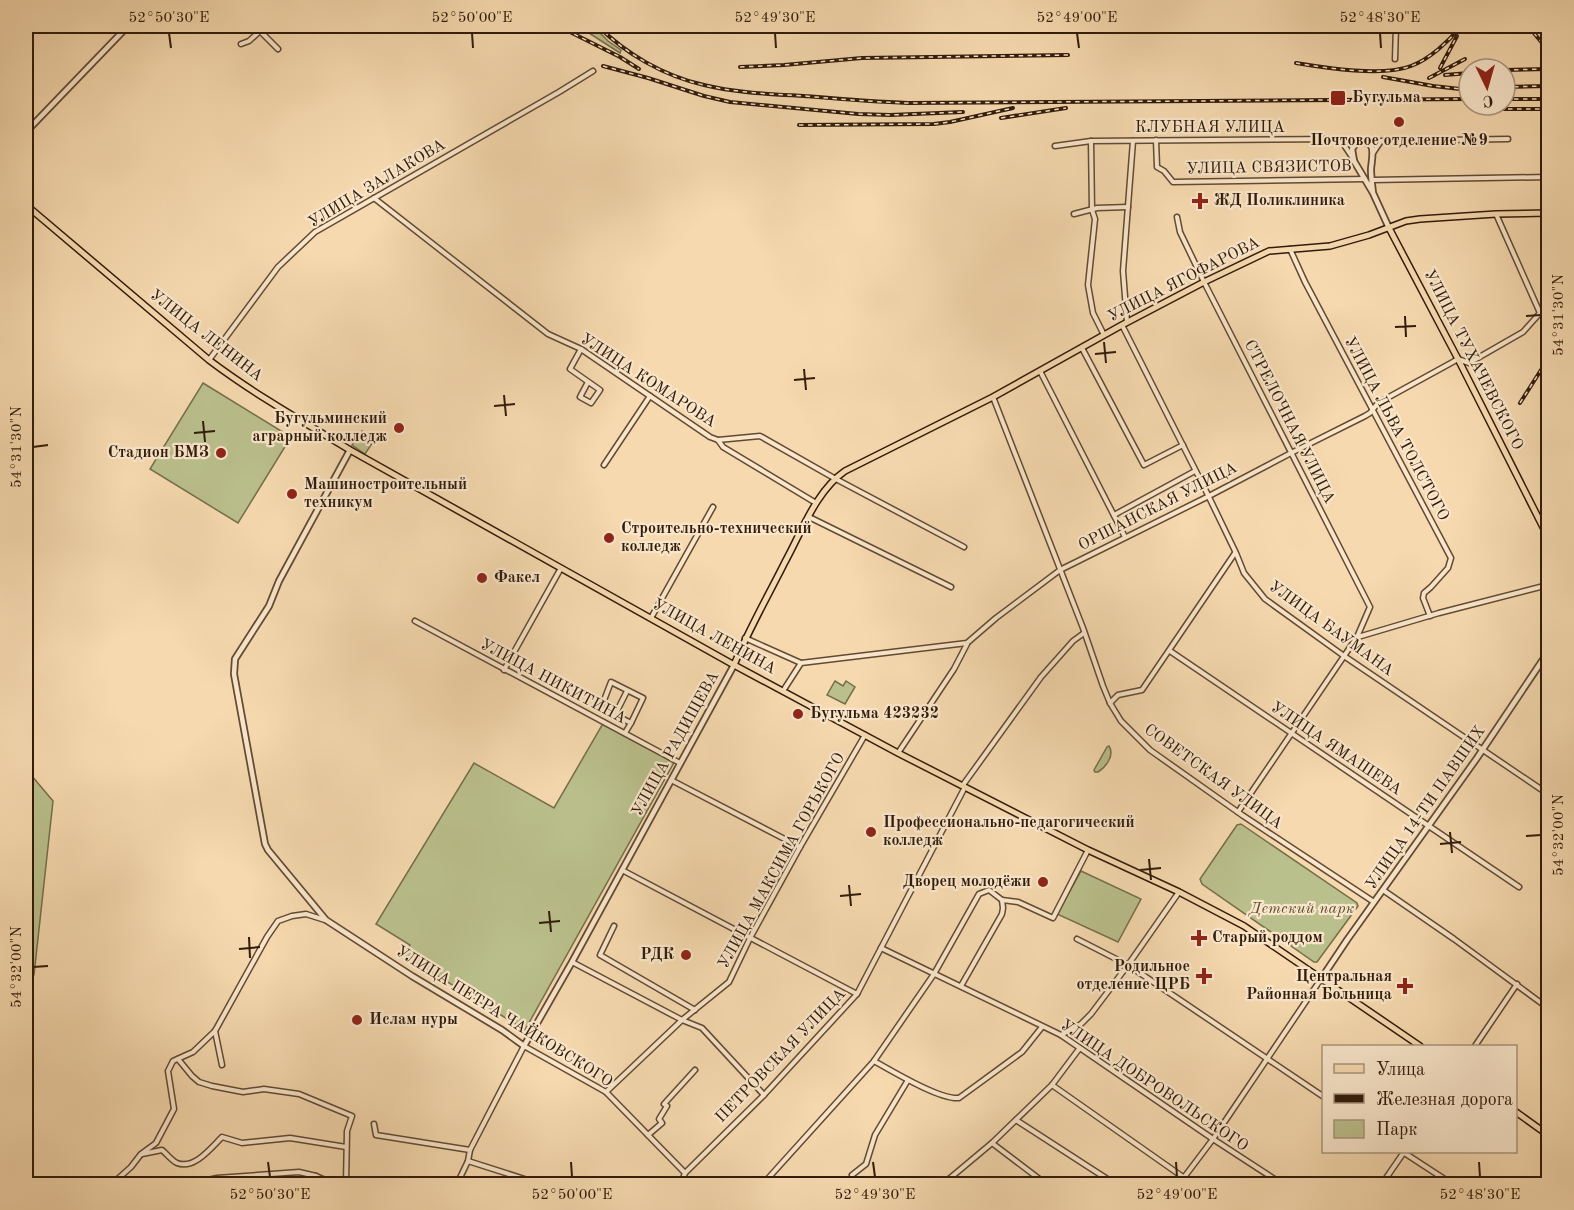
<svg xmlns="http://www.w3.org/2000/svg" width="1574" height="1210" font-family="'Old Standard TT',serif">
<rect width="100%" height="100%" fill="#f6d9af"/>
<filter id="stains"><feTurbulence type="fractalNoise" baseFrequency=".00333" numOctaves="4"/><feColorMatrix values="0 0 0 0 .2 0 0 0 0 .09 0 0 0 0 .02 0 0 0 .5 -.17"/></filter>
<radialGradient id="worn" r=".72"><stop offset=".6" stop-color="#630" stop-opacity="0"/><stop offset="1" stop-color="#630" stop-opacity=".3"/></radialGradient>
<g fill="#bac08c" stroke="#766e4b" stroke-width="1.5">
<polygon points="578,26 593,26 608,41 621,50 620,53"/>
<polygon points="203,383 291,437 238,523 150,469"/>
<polygon points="362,431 375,439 365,454 352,445"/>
<polygon points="835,681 843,686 846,681 855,687 845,704 827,695"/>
<polygon points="605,720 676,759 525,1030 404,955 410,945 376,924 474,763 554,808"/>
<path d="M1109 746C1115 755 1106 767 1098 772H1095L1094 770 1107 747Z"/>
<polygon points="26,769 53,801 34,975 26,983"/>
<polygon points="1241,824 1357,903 1358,906 1317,962 1314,962 1202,884 1200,879 1237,825"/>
<polygon points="1081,871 1141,899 1118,942 1057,914"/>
</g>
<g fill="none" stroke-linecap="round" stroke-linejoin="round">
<g stroke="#624a33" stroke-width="7">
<g id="minor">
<polyline points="859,26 859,30"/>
<polyline points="241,44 249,41 260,31 278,49"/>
<polyline points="1395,59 1396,26"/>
<polyline points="1156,140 1157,167 1164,171 1173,182 1365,179"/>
<polyline points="1091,141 1092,210 1095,219 1088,285 1093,313 1104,335"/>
<polyline points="1055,146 1091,141 1340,139 1354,160"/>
<polyline points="1373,153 1381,141 1508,139"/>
<polyline points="1372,180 1547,177"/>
<polyline points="374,198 548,334 581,349 710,437 718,440 760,436 834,478 964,547"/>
<polyline points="1074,214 1097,208 1128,207"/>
<polyline points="1496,214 1540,313"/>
<polyline points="1177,217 1180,232 1204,282 1370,607 1357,637 1238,812"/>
<polyline points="1290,249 1305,282 1451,558 1448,568 1431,587 1424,593 1423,598 1430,616"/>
<polyline points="1540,313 1548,311"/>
<polyline points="1127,322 1123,271 1133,141"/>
<polyline points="1122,325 1206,491 1236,553 1244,573 1265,599 1344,656 1548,794"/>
<polyline points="1082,348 1144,465 1183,445"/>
<polyline points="581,349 570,369 600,390 591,403 580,397 588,382"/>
<polyline points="209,360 278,267 315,232 559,92 593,71"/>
<polyline points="1040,371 1125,537"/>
<polyline points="993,397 1083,628 1103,686 1110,703 1121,721 1150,750 1242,815 1374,902"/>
<polyline points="718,440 723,447 816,503"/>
<polyline points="604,465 650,396"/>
<polyline points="1114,515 1195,471"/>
<polyline points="809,517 951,587"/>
<polyline points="651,618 713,507"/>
<polyline points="415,621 680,763"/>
<polyline points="1358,637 1439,613 1548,585"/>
<polyline points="745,638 801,663"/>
<path d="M1170 651C1287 729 1402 809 1519 887"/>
<polyline points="504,670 561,568"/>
<polyline points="627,691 615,715 601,708 611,682 643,698 631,723"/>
<polyline points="783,691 801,663 967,643 996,618 1060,570 1209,496 1291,453 1365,416 1370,413 1378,403 1451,363 1458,359 1469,363 1523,332 1540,313"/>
<polyline points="1110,703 1118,695 1142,690 1235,553"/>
<polyline points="613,714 631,723 625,733"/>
<polyline points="898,753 954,669 967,644"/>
<polyline points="671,780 800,847"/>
<polyline points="963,785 1041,677 1073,641 1084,633"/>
<polyline points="622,870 857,994"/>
<polyline points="1383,890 1454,939 1548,1008"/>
<polyline points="614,926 600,955 695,1010"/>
<polyline points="1077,939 1128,965 1324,1097"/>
<polyline points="881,948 1061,1035 1213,1139 1282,1184"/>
<polyline points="572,962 682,1020 702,1028 764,1095"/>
<polyline points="961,986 1002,914 1003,908 1002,900"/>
<polyline points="215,1031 222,1065"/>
<polyline points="1061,1035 1081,1024 1091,1014 1128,965 1179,892"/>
<polyline points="1475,1046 1517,984"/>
<polyline points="178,1059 192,1076 199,1082 212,1086 243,1092 264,1089 299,1094 352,1116 347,1131 346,1184"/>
<path d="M874 1061C892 1071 940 1100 959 1098L1022 1052 1042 1027"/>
<polyline points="1052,1085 1193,1184"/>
<polyline points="606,1092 682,1020 729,982 750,938 800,847 865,735"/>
<polyline points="1016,1120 1115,1184"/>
<polyline points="374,1124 376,1135 470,1150"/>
<polyline points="648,1135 662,1123 659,1119 667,1106 664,1104 695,1070"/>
<polyline points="992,1143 1046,1184"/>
<polyline points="1403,1152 1452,1184"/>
<path d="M142 1154 162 1150C167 1154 171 1160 177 1163 194 1170 211 1148 222 1137L242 1143 290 1138 346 1147"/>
<polyline points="468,1161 540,1184"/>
<polyline points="852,1175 866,1164 875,1135 908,1080"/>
<polyline points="112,1184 131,1167 141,1154 156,1143 174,1109 168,1071 173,1061 193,1052 215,1031 267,937 278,921 292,916 306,914 325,920"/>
<polyline points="191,1184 217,1178 299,1172 316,1176 334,1184"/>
<polyline points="312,1184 316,1176"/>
<polyline points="457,1184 468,1161 470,1150 524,1046 606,1092 685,1173"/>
<polyline points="681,1184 685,1173 764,1095 857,994 965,787"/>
<polyline points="763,1184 874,1061 934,974 979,894 989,890 1002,900 1018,902 1053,918 1088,850"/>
<polyline points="943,1184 992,1143 1052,1085 1079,1049"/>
<polyline points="1179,1184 1213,1139 1321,979"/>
<polyline points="1382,1184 1404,1152"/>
</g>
</g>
<g stroke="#624a33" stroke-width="8">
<g id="tertiary">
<polyline points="26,132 128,26"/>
<path d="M1373 193C1372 185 1371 177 1371 169 1372 156 1378 139 1357 142L1352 149 1354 161 1373 193 1389 228"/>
<polyline points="350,450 279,581 269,606 235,659 234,674 265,844 268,850 326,920 412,976 502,1030 524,1046 572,962 734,665"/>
<polyline points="1321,979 1347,940 1477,758 1548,652"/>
</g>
</g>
<g stroke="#311b0a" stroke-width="8">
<g id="primary">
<path d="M26 205 209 360C254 394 302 421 350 450L734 665 898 753 1088 850 1179 892 1244 926 1420 1046"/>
<polyline points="1389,228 1458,359 1548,537"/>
<path d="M734 665C749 629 768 596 785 562 802 531 816 491 845 471L993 397 1122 325 1204 282 1269 251 1330 246 1369 235 1406 221 1420 219 1496 214 1548 213"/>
<polyline points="1516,1112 1548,1135"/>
</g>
</g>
<use href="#minor" stroke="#f9e6cb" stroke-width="4"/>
<use href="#tertiary" stroke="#f9e6cb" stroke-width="4.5"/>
<use href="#primary" stroke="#f6d9af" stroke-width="5"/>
<g stroke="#311b0a" stroke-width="4">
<g id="rail">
<polyline points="558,26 620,57 639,69"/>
<path d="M598 26C626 54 664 76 704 85 737 93 770 94 804 96 839 99 873 102 908 103L1469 99"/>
<polyline points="1528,26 1548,50"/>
<path d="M1296 63C1326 68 1383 77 1411 66 1430 59 1449 41 1461 26"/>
<polyline points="603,66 648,78 704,96 730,102 858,114 890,115 963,112"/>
<polyline points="740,67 784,65 862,58 1068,55"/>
<polyline points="1440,68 1457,36"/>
<polyline points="1505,70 1548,69"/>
<polyline points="1445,75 1469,73"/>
<polyline points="1383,77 1433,86 1469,90"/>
<polyline points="1429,78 1465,59"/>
<polyline points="1505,87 1548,86"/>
<polyline points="1505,99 1548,99"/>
<polyline points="1499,109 1548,109"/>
<polyline points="1001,118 1066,108"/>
<polyline points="799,125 934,124 950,122 1013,108"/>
<polyline points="1520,403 1548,359"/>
</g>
</g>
<use href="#rail" stroke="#f9e6cb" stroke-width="1.5" stroke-dasharray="4.5" stroke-linecap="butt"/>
</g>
<path fill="none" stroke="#311b0a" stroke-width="2" d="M169 33 171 48M472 33 473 48M775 33 776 48M1077 33 1079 48M1380 33 1381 48M1405 316 1406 337M1526 316 1541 315M1395 327 1416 326M1104 342 1106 363M1095 354 1116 352M804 369 806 390M794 380 815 378M504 395 506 416M494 406 515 404M203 421 205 442M194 433 215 431M33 447 48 445M1450 832 1452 853M1526 836 1541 835M1440 844 1461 842M1149 859 1151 880M1140 870 1161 868M849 885 851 906M840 896 861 894M549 911 551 932M539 923 560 921M249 937 250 958M239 949 260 947M33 967 48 966M268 1162 270 1177M571 1162 572 1177M873 1162 875 1177M1176 1162 1177 1177M1479 1162 1480 1177"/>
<g fill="#8f2418" stroke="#f9e6cb" stroke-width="2">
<rect x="1330" y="90" width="16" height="16" rx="3"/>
<circle cx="1399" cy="122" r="6"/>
<path d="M1197 192h6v6h6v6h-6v6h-6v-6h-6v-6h6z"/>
<circle cx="399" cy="428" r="6"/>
<circle cx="221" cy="453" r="6"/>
<circle cx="292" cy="494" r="6"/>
<circle cx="609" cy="538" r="6"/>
<circle cx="482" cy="578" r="6"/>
<circle cx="798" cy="714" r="6"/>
<circle cx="871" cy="832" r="6"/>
<circle cx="1043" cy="882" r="6"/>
<path d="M1196 929h6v6h6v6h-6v6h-6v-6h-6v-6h6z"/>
<circle cx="686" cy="955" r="6"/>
<path d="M1201 967h6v6h6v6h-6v6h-6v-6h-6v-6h6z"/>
<path d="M1402 977h6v6h6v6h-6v6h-6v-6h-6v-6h6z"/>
<circle cx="357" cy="1020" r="6"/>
</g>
<g text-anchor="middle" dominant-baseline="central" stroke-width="4.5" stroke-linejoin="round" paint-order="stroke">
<g font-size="16" font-weight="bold" fill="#311b0a" stroke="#f9e6cb" text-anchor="start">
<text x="1352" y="98">Бугульма</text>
<text x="1399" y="141" text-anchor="middle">Почтовое отделение №9</text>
<text x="1214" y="201">ЖД Поликлиника</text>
<text x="387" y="419" text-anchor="end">Бугульминский<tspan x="387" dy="18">аграрный колледж</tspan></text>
<text x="209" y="453" text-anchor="end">Стадион БМЗ</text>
<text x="304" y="485">Машиностроительный<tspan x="304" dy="18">техникум</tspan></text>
<text x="621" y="529">Строительно-технический<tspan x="621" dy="18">колледж</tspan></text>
<text x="494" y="578">Факел</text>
<text x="810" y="714">Бугульма 423232</text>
<text x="883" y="823">Профессионально-педагогический<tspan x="883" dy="18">колледж</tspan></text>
<text x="1031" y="882" text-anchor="end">Дворец молодёжи</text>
<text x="1212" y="938">Старый роддом</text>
<text x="674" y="955" text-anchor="end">РДК</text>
<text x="1190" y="967" text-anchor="end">Родильное<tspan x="1190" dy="18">отделение ЦРБ</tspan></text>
<text x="1392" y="977" text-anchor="end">Центральная<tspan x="1392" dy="18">Районная Больница</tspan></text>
<text x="369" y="1020">Ислам нуры</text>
</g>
<g font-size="16" fill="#311b0a" stroke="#f9e6cb">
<text x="1210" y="128">КЛУБНАЯ УЛИЦА</text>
<text transform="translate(1269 168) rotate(-1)">УЛИЦА СВЯЗИСТОВ</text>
<text transform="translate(377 184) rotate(-31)">УЛИЦА ЗАЛАКОВА</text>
<text transform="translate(1184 280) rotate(-27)">УЛИЦА ЯГОФАРОВА</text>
<text transform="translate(206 336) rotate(38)">УЛИЦА ЛЕНИНА</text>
<text transform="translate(1473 360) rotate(63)">УЛИЦА ТУХАЧЕВСКОГО</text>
<text transform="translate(648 381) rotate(33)">УЛИЦА КОМАРОВА</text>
<text transform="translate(1289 422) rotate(63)">СТРЕЛОЧНАЯ УЛИЦА</text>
<text transform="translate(1396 429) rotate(62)">УЛИЦА ЛЬВА ТОЛСТОГО</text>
<text transform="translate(1158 507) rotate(-27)">ОРШАНСКАЯ УЛИЦА</text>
<text transform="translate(1331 629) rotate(36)">УЛИЦА БАУМАНА</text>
<text transform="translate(714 637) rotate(29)">УЛИЦА ЛЕНИНА</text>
<text transform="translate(553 682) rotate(28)">УЛИЦА НИКИТИНА</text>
<text transform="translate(676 744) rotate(-61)">УЛИЦА РАДИЩЕВА</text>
<text transform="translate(1336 749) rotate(34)">УЛИЦА ЯМАШЕВА</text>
<text transform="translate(1213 777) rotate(36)">СОВЕТСКАЯ УЛИЦА</text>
<text transform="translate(1426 808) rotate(-55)">УЛИЦА 14-ТИ ПАВШИХ</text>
<text transform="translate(782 861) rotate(-61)">УЛИЦА МАКСИМА ГОРЬКОГО</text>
<text transform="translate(504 1017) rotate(32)">УЛИЦА ПЕТРА ЧАЙКОВСКОГО</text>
<text transform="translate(781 1056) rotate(-46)">ПЕТРОВСКАЯ УЛИЦА</text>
<text transform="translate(1154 1086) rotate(34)">УЛИЦА ДОБРОВОЛЬСКОГО</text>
</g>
<g font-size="16" font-style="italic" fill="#5a4d31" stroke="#f9e6cb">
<text x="1302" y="909">Детский парк</text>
</g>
</g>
<rect width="1574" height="1210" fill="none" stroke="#f6d9af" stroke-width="66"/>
<rect x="1322" y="1045" width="195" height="108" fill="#f9e6cb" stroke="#a9957e" stroke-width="1.5"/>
<rect x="1334" y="1064" width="30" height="9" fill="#f6d9af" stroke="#a9957e" stroke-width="1.5"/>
<text x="1376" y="1075" font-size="18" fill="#311b0a">Улица</text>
<rect x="1334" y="1094" width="30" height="9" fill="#311b0a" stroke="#a9957e" stroke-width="1.5"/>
<text x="1376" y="1105" font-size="18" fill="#311b0a">Железная дорога</text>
<rect x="1334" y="1120" width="30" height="18" fill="#bac08c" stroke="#a9957e" stroke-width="1.5"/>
<text x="1376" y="1135" font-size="18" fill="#311b0a">Парк</text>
<g transform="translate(1487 87) rotate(175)"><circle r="28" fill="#f9e6cb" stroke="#a9957e" stroke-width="1.5"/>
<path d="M0-4.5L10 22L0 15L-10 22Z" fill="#8f2418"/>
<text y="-9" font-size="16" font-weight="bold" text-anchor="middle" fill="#311b0a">С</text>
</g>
<rect x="33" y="33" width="1508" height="1144" fill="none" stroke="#311b0a" stroke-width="2"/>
<g font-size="15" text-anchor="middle" fill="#311b0a">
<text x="169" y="22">52°50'30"E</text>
<text x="472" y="22">52°50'00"E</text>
<text x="775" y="22">52°49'30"E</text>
<text x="1077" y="22">52°49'00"E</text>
<text x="1380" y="22">52°48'30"E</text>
<text transform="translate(1558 315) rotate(-90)" y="5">54°31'30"N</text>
<text transform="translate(16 447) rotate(-90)" y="5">54°31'30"N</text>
<text transform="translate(1558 835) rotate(-90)" y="5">54°32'00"N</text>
<text transform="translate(16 967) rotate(-90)" y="5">54°32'00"N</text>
<text x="270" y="1199">52°50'30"E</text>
<text x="572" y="1199">52°50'00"E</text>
<text x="875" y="1199">52°49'30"E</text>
<text x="1177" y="1199">52°49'00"E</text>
<text x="1480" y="1199">52°48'30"E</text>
</g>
<rect width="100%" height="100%" filter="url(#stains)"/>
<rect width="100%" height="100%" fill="url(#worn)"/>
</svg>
